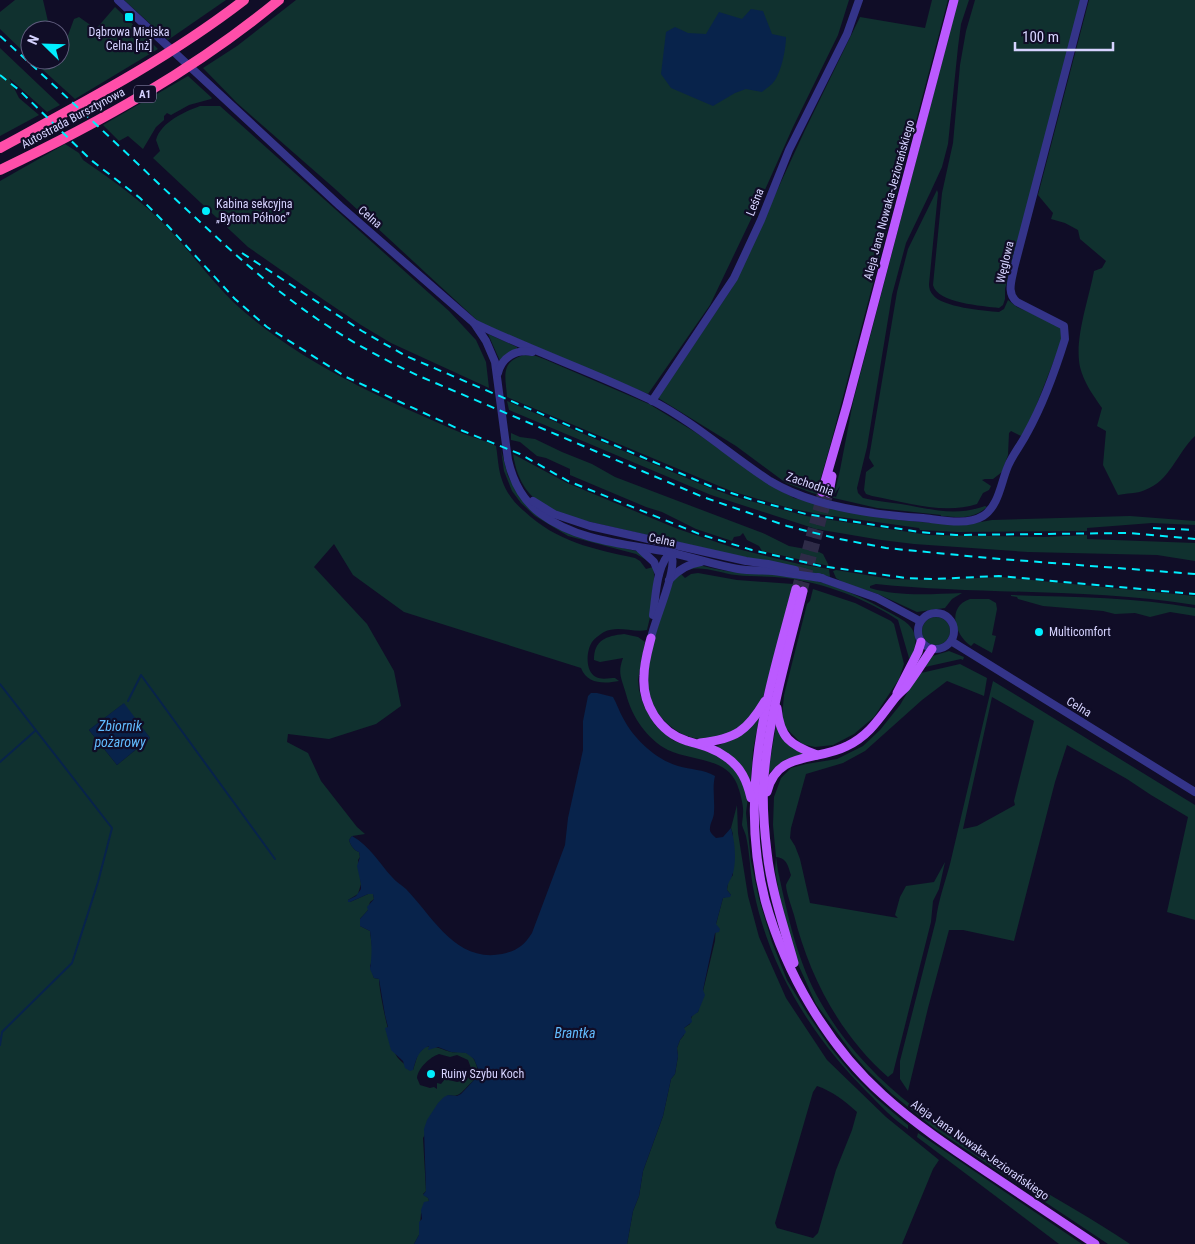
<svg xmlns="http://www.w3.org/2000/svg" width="1195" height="1244" font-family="'Roboto Condensed',sans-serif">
<rect width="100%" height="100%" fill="#100d27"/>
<g fill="#10312f" fill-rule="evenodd">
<polygon points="15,0 43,0 50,30 30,30 30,58 0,29 0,12"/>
<polygon points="124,0 226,0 168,40"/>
<polygon points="296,0 849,0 838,35 793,127 764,192 710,305 648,394 480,323 334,188 237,103 203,68 237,46"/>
<path d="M932 0H948L830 446 817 491 836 497 840 486 834 495 840 470 853 402 958 0H969L961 24 958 47 948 144 942 167 930 193 906 243 892 295 867 447 857 488 858 493 863 498C876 501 888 502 901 504 931 509 955 517 985 506L987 507C972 520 960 517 941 516V515L877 508 812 493 786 483 736 446 658 398 732 288 805 130 860 17 925 28Z"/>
<path d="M975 0H1083L1005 289V299L1003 305 999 308C983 306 937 303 933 285L942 193 953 143 960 65 966 31Z"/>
<path d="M1089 0H1195V436C1177 453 1170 481 1145 490 1137 494 1126 493 1118 495L1103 465 1106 431 1097 426 1102 408C1093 395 1084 383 1080 367 1074 339 1089 299 1094 271L1102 268 1106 261 1080 239 1078 230 1065 223 1051 219 1053 213 1038 195Z"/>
<polygon points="115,7 158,49 75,99 32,60 60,60 60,46 63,49 74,19 79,17 96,29"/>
<polygon points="0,48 60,105 47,112 9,78 19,98 39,115 0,136"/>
<polygon points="188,76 212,98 211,99 189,105 171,115 167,113 164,116 164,120 156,127 143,149 128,136 119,141 103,125"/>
<path d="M200 106H220L449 311 476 340 486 362 489 388 391 343 361 325 324 300 248 247 153 158 160 151 156 140C161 122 184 112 200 106Z"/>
<path d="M65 144 79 153 83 160C112 180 141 200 166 226 194 255 217 290 248 315 311 368 390 402 464 434 475 438 486 441 496 446 498 457 498 469 502 480 506 492 514 503 524 511 557 542 593 549 635 558L640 561 646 569 653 567C657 586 652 611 647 630 633 633 618 625 604 632 601 634 595 638 592 642 586 651 585 672 596 677 601 680 610 678 615 678L619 681C604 684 587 684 581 668L404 612 353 575 334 544 314 567 367 624 394 671 401 706 376 724 329 739 288 734 287 742 308 753 321 781 357 827 365 834 352 836 349 840C351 846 354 850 359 852L360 857 358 860 361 884 358 894 348 900 350 902 368 894H373L374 899 370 902 368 910 360 919V926L370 931C371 942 375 955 370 966L374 978 379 979C379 992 390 1043 396 1055 399 1061 407 1066 413 1070L418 1054 425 1047C434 1045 443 1050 451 1052 456 1053 461 1051 466 1053 472 1055 474 1059 476 1064 481 1078 473 1080 465 1089 459 1095 457 1097 448 1095L423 1138 426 1191 423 1194 428 1198 429 1201 421 1214 419 1235 414 1244H0V181ZM123 704 150 738 117 765 89 730ZM439 1054 450 1057 457 1055 468 1060 471 1068 467 1080 457 1082 445 1079 441 1084 437 1083V1089L434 1087 430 1088 420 1085 417 1078C418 1068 430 1057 439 1054Z"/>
<path d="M937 190 938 193 929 284C929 288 930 292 933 295 942 307 984 311 999 312L1004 309 1008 300 1017 307 1058 325 1062 328 1063 337 1026 432 1021 436 1011 431 1009 433 1008 455 1002 472 993 479H985L982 480 991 486 989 490 983 493 977 504C944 515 905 502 872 496L866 494 864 490 866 472 874 466 869 458 897 292 908 249Z"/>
<polygon points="488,334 517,347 517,349 500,361"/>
<path d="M524 355 536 356 544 359 649 404 695 432 776 488 794 498 867 515 899 520 933 523H975L992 520 1130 516 1195 521V525L1152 523 1087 528V531L958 532 920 530 919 528 818 514 789 508 731 491 507 397C506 378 499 362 524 355Z"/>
<polygon points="507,401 705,486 732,496 806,516 928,535 1044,537 1087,535 1087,539 1195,543 1195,561 1157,555 1028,552 914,544 881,540 816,529 711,495 509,410"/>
<polygon points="511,433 520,437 535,439 562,452 592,464 615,477 765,534 789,546 817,551 823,554 829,566 762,551 759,546 747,540 743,533 740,536 734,537 732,541 696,529 662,512 646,507 570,475 570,469 546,458 537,456 520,442 511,440"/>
<polygon points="501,450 508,476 520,497 588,540 636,551 641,552 648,561 636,554 568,536 535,516 521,503 512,491 504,471"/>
<path d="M513 454 567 483 678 529 734 548 799 564 829 569 830 577 573 518C537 506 519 492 513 454Z"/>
<path d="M699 565C711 568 724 571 736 572 753 574 769 573 786 575 820 579 853 592 883 609 907 622 924 628 911 659L909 658 898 620C866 599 825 583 786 578 770 576 753 577 736 575 720 573 702 565 687 570Z"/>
<path d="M836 570 891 579 933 580 1002 577 1195 596V605C1090 588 982 595 876 584L870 586V588C899 597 932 594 962 593L952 599 945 608 917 612 878 594 844 583 836 578 833 571Z"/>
<path d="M680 573 685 578 691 574 698 573 737 580 793 584 763 698C758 709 746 727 734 732 727 736 713 739 705 739 682 741 654 717 649 695 643 665 661 617 671 587L674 579Z"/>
<polygon points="813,589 855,603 891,621 894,624 904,664 899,679 874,717 854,734 833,745 815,747 802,744 786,728 782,717 784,695 807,604 810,601"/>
<path d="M1011 595C1073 597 1134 597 1195 608V616L1170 612 1150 617 1135 613 1115 614 1103 611 1043 606 1018 599 1017 597 1011 596Z"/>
<path d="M970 599H989L996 603 997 609 992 635 996 636 992 653 974 643 971 646C955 635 946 607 970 599Z"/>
<circle cx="936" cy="631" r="14"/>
<path d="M624 634 638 637 645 642 638 680 639 690 644 706 655 725 674 741 718 755 738 771 748 797 746 813 751 861 759 899 772 942 787 980 807 1013 830 1047 852 1074 876 1098 908 1125V1129C893 1119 881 1106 868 1093 813 1038 770 970 754 892 750 874 750 854 746 836 745 832 743 829 742 825 742 821 743 818 743 814 744 806 740 792 737 784 726 757 691 761 668 750 647 739 632 717 626 694 622 679 617 674 623 658L600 662 594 660C594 640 606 636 624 634Z"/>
<polygon points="949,651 964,657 963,660 961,659 925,667 929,657"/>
<path d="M960 664 987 678 984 696 947 681 922 700 865 751 843 763 806 774 791 828 790 838 795 846 800 859 810 903 898 918 895 915 900 897 906 886 934 882 945 862 939 889 933 901 931 922 893 1073 888 1077C840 1035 809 976 794 915 792 908 786 892 786 885 787 882 790 878 791 875 788 866 787 858 776 857L778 871C788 916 797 962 821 1003 887 1120 1023 1172 1130 1244H1108L935 1129 892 1094 866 1069 852 1053 816 1004 797 962 780 898 775 870 776 857 773 825 774 797 781 778 791 768 806 764 837 759 863 746 880 730 900 705 914 681 921 673Z"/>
<path d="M993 681 1195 805V920L1167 912 1188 817 1151 795 1127 779 1067 745 1055 782 1014 941 963 930H949L928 1008 908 1091 900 1079V1061L936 920C938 901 945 883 950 864ZM992 697 1034 721 1014 801 1015 805 977 826 963 829Z"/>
<polygon points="758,719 759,719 753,750 751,780 749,780 715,747 738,737"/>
<path d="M776 725C784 743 789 746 806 754L784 760 768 774Z"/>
<path d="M737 805 738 833 748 896 759 937 786 998 827 1060 886 1117 939 1160 933 1169 902 1244H627L633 1211 639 1196 643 1171 663 1116 671 1079 675 1074 678 1056 677 1048 680 1040 684 1035V1028L690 1024C691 1017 692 1014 698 1012L715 941 716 924 723 898 731 895 727 890 728 881 733 875V834L731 828ZM817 1086C832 1091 845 1101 857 1112L852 1130 836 1170 818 1233 813 1238 777 1228 775 1223 813 1092Z"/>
<polygon points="918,1133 1082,1244 1059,1244 917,1137"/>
</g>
<g fill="#08234b">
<path d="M751 9 763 11 772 34 786 37C786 49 781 75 772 84 769 87 765 89 762 92L746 89 735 93 713 106 671 88 661 74 666 32 675 27 688 33 706 34 719 12 742 19Z"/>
<path d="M591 693H597L613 697C617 704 619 711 623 718 634 739 655 759 678 766 691 770 703 769 715 776 712 788 715 800 714 812 714 818 710 823 710 828 709 832 713 835 716 838L723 837 731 828C735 841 737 863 732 876 730 881 727 884 727 890L731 895 730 897 723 898 716 924 720 929 719 932 715 933 703 990 705 995 698 1012 691 1017 692 1022 684 1028 686 1032 680 1040 677 1048 678 1056 675 1074 671 1079 663 1116 643 1171 639 1196 633 1211 627 1244H414L419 1235V1222L422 1219 421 1210 424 1202 429 1201 428 1198 423 1195 426 1191 424 1129 427 1120 438 1103 444 1097 448 1095 457 1096 461 1094 476 1078 479 1071 474 1059 466 1053 451 1052 438 1047 428 1050 429 1046C418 1050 416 1060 413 1070L410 1071 405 1068 403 1061 391 1050 385 1028 388 1027 385 1015 379 979 374 978 370 969C372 956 372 945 370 931L360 926V919L368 910 367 907 374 899 373 894H368L350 902H348V900L356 896 361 889V884L357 866 360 857 359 852C354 850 351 846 349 840L352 836C370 846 379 863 392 877 396 882 402 885 406 889 433 917 456 963 502 954 516 951 524 946 532 933L565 845 568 818 583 750V721L588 696Z"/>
<polygon points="124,703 150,738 117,765 89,730"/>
</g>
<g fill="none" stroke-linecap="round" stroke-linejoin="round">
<g stroke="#08234b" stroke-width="2">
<polyline points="0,684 112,828 98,882 72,963 2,1032 0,1045"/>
<polyline points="128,701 141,675 275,859"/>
<polyline points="0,762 35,731"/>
</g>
<g stroke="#2e2b47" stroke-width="9" stroke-dasharray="9 4.5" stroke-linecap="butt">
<polyline points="796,589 822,492"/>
<polyline points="803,591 829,493"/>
</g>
<g stroke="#343489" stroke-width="8">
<path d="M118 0 340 206 474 323 486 341 495 362 508 460C513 482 523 501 541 514 577 541 626 544 668 552 692 557 714 565 738 569 750 571 761 570 773 571 789 573 805 576 822 578"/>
<path d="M474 323C532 351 593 372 651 400 694 422 730 455 770 481 811 506 876 515 923 518 941 520 967 526 983 516 999 506 1001 482 1008 466 1013 454 1021 445 1027 433 1042 406 1056 368 1065 339L1064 326 1017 302C1006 293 1012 280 1014 268L1084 0"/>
<path d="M498 373C502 357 516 349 532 352"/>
<polyline points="652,401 734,278 761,220 789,150 847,34 859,0"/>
<polyline points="533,501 554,514 590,526 746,561 768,564 795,570"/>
<polyline points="640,549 654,562 659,574"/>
<polyline points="818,577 877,598 920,621"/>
<path d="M669 580C678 570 687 564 701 562"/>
<circle cx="936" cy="631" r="18"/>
<path d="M653 615C656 596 656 564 672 551"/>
<path d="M651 638C655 619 676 573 672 557 671 555 669 552 668 550"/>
<polyline points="951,641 1195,792"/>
</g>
<g stroke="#bb5aff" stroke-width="9">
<polyline points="822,492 847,405 954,0"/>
<polyline points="829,493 832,476"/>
<path d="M796 589C781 646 763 704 757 763 752 808 754 856 765 900 785 972 827 1045 883 1095 915 1124 951 1148 987 1172 1023 1196 1059 1220 1095 1244"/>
<path d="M651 638C648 650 644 663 644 676 642 704 659 732 687 741 701 745 714 748 726 757 741 767 747 781 751 798"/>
<polyline points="897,693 918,652 921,642"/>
<path d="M777 708C780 738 790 745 817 755"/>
<path d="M700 743C736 739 747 731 765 701"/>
<path d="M767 792C777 750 816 762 847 746 870 735 880 717 895 698 898 694 902 691 906 687 915 675 923 662 932 649"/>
<path d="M794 963C784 927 771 890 767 852 764 827 762 802 764 777 769 714 788 652 803 591"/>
</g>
<g stroke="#ff4ea9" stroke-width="10">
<path d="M0 148C83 103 169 58 244 0"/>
<path d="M0 170C99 123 194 70 279 0"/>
</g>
<g stroke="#00eefe" stroke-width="2" stroke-dasharray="8 6" stroke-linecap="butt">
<path d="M0 36C54 85 108 135 161 186 201 222 240 261 283 294 325 327 371 354 419 376L703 497 787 526 835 538 886 548 988 558 1195 574"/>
<polyline points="0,75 19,90 91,160 140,198 168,226 235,299 267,327 346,377 463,431 520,454 568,481 702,535 752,550 821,566 906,578 933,579 999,576 1195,594"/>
<polyline points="242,253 362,331 406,356 710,486 753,500 806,514 919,532 956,535 1128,533 1195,539"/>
<polyline points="1153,528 1195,530"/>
</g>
</g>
<g fill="#00eefe" stroke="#100d27" stroke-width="2">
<rect x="124" y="12" width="10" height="10" rx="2.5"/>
<circle cx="206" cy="211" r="5"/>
<circle cx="1039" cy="632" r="5"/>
<circle cx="431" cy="1074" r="5"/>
</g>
<g text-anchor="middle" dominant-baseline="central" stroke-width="4.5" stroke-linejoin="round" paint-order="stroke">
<rect fill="#100d27" stroke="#9b98be" stroke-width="1" x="134" y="85.5" width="22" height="17" rx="4"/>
<g font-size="11" font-weight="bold" fill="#d6d3ff">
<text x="145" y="94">A1</text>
</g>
<g font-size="12" fill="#d6d3ff" stroke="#100d27" text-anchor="start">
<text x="129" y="32" text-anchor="middle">Dąbrowa Miejska<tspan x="129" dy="14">Celna [nż]</tspan></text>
<text x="216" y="204">Kabina sekcyjna<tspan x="216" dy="14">„Bytom Północ”</tspan></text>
<text x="1049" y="632">Multicomfort</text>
<text x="441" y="1074">Ruiny Szybu Koch</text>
</g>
<g font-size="12" fill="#d6d3ff" stroke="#100d27">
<text transform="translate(73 118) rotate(-28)">Autostrada Bursztynowa</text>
<text transform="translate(889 200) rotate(-75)">Aleja Jana Nowaka-Jeziorańskiego</text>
<text transform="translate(755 202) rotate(-68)">Leśna</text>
<text transform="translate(370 217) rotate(41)">Celna</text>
<text transform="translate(1005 262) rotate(-77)">Węglowa</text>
<text transform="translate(810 484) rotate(19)">Zachodnia</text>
<text transform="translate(662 540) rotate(11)">Celna</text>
<text transform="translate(1079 707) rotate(31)">Celna</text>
<text transform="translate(980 1150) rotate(35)">Aleja Jana Nowaka-Jeziorańskiego</text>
</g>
<g font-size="14" font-style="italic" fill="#61bcff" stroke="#100d27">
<text x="120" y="726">Zbiornik<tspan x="120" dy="16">pożarowy</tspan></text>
<text x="575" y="1033">Brantka</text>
</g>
</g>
<g transform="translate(45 45) rotate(293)"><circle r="24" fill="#100d27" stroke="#5f5c7d"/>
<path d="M0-4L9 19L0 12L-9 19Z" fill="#00eefe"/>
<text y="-8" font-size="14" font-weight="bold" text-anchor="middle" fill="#d6d3ff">N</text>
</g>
<path d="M1015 42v8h98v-8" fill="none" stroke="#d6d3ff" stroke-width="2.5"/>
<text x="1022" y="42" font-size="15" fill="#d6d3ff" stroke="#100d27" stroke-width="4" paint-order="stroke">100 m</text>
</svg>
